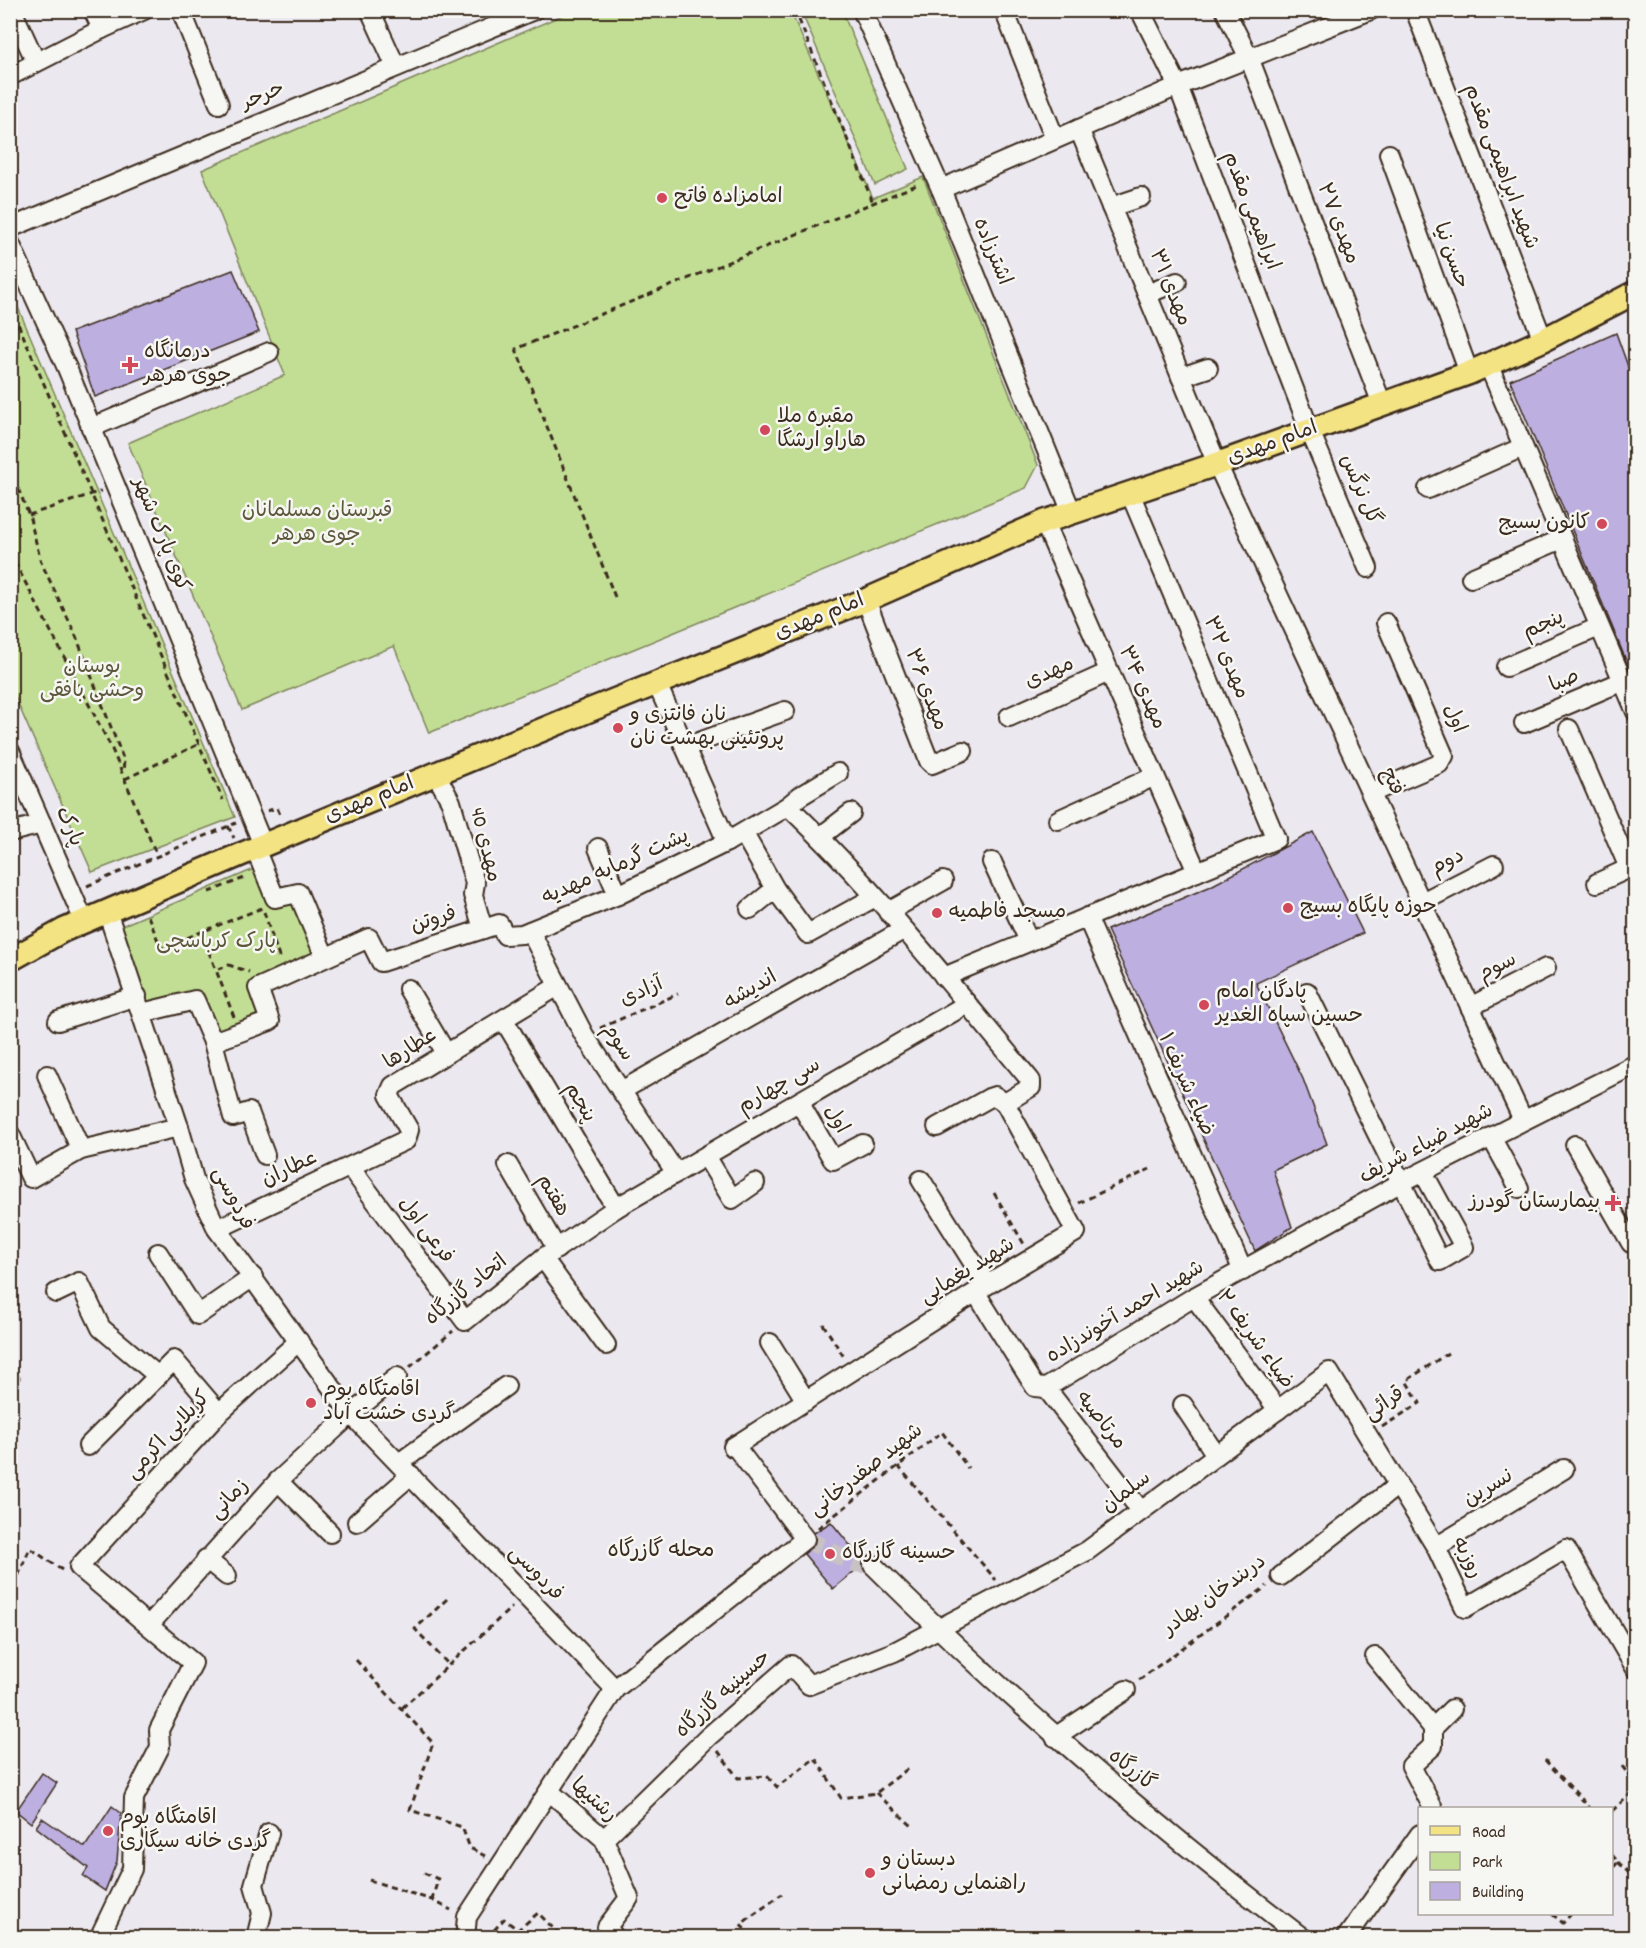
<svg xmlns="http://www.w3.org/2000/svg" width="1646" height="1948" font-family="Dekko,'Playpen Sans Arabic',sans-serif">
<rect width="100%" height="100%" fill="#ebe8ef"/>
<filter id="ink" filterUnits="userSpaceOnUse"><feTurbulence type="fractalNoise" baseFrequency=".0167" numOctaves="2"/><feDisplacementMap in="SourceGraphic" scale="12" xChannelSelector="R" yChannelSelector="G"/><feConvolveMatrix kernelMatrix="1 2 1 2 8 2 1 2 1" color-interpolation-filters="sRGB"/></filter>
<g filter="url(#ink)">
<g fill="#c2de95" stroke="#7e845a" stroke-width="1.5">
<polygon points="790,10 873,198 923,177 1038,465 1026,488 429,733 394,646 242,710 128,443 285,375 202,170 572,11"/>
<polygon points="801,11 842,11 908,169 875,185"/>
<polygon points="11,291 235,817 92,872 11,688"/>
<polygon points="254,869 270,903 296,898 316,953 249,984 263,1013 216,1034 198,994 143,1005 119,927"/>
</g>
<g fill="#bdb0e1" stroke="#3b2a1e" stroke-width="1.5">
<polygon points="233,270 259,332 95,397 72,332"/>
<polygon points="1616,333 1635,386 1635,682 1510,380"/>
<polygon points="1313,832 1363,933 1256,983 1303,1079 1327,1144 1273,1170 1292,1227 1255,1251 1107,930 1209,887"/>
<polygon points="831,1522 863,1561 862,1565 833,1589 804,1554 815,1544 814,1533"/>
<polygon points="42,1773 57,1783 31,1823 16,1811"/>
<polygon points="112,1806 121,1813 117,1861 105,1891 83,1876 88,1868 36,1827 42,1818 85,1847"/>
</g>
<g fill="none" stroke-linecap="round" stroke-linejoin="round">
<polyline stroke="#c8c2c5" stroke-width="18" stroke-dasharray="18 9" stroke-linecap="butt" points="805,1539 854,1563 873,1565"/>
<g stroke="#3b2a1e" stroke-width="22">
<g id="minor">
<polyline points="12,10 36,62"/>
<polyline points="93,10 102,29"/>
<polyline points="181,10 219,104"/>
<polyline points="370,10 396,67"/>
<polyline points="862,10 941,189 1072,513"/>
<polyline points="1004,10 1055,139"/>
<polyline points="1140,10 1178,86 1310,431 1368,568"/>
<polyline points="1225,10 1250,60 1382,404"/>
<polyline points="1415,10 1543,340"/>
<polyline points="10,76 102,29 144,10"/>
<polyline points="1079,129 1217,464 1523,1120"/>
<polyline points="1389,154 1469,373"/>
<polyline points="941,189 1178,86 1371,10"/>
<polyline points="1111,207 1141,197"/>
<polyline points="10,228 534,10"/>
<polyline points="10,243 67,368 263,845"/>
<polyline points="1147,294 1177,282"/>
<polyline points="1488,364 1636,712"/>
<polyline points="1181,377 1208,368"/>
<polyline points="91,428 269,352"/>
<polyline points="1428,489 1523,447"/>
<polyline points="1044,522 1197,872"/>
<polyline points="1471,578 1562,539"/>
<polyline points="866,600 929,761 932,764 963,751"/>
<polyline points="1506,667 1599,627"/>
<path d="M657 684 727 842 788 806C876 890 953 987 1031 1081V1087L1005 1103 1076 1232 987 1285 733 1447"/>
<polyline points="1009,717 1109,672"/>
<polyline points="1524,723 1623,681"/>
<polyline points="1569,729 1629,868"/>
<polyline points="685,747 785,711"/>
<polyline points="10,751 84,921"/>
<polyline points="436,774 451,802 475,883 473,895 483,929"/>
<polyline points="1371,793 1439,764 1444,756 1386,623"/>
<polyline points="788,806 800,796 838,773"/>
<polyline points="1058,820 1155,776"/>
<polyline points="10,832 42,824"/>
<polyline points="744,834 775,889 808,934 875,897"/>
<polyline points="820,837 851,813"/>
<polyline points="255,848 275,898 298,893 325,957"/>
<polyline points="598,848 618,895"/>
<polyline points="992,862 1029,941"/>
<polyline points="1597,883 1636,865"/>
<polyline points="1422,902 1494,865"/>
<polyline points="750,909 775,889"/>
<polyline points="107,911 179,1127 194,1179 217,1229 351,1414 615,1689"/>
<polyline points="888,912 943,881"/>
<polyline points="1087,917 1243,1271"/>
<polyline points="530,931 584,1035 676,1173"/>
<polyline points="944,977 1276,839 1130,493"/>
<polyline points="408,989 446,1053"/>
<polyline points="1307,992 1440,1261 1464,1247 1423,1172"/>
<polyline points="1470,1007 1546,968"/>
<polyline points="142,1013 195,1000 213,1042 270,1021 258,988 369,938 381,962 499,924 505,935 522,934 618,895 727,842"/>
<polyline points="504,1020 616,1208"/>
<polyline points="58,1021 137,996"/>
<polyline points="213,1042 233,1117 249,1112 265,1155"/>
<polyline points="47,1075 81,1150"/>
<polyline points="621,1091 903,930"/>
<polyline points="799,1102 833,1160 863,1144"/>
<polyline points="937,1127 989,1098 995,1096 1005,1103"/>
<polyline points="10,1134 31,1178 81,1150 179,1127"/>
<polyline points="1491,1137 1519,1188"/>
<polyline points="1575,1145 1631,1243 1636,1240"/>
<polyline points="706,1156 732,1199 755,1183"/>
<polyline points="508,1165 557,1249"/>
<polyline points="350,1167 465,1321 543,1258 616,1208 967,1004"/>
<polyline points="921,1180 987,1285"/>
<polyline points="217,1229 406,1140 409,1130 389,1095 393,1086 558,986"/>
<polyline points="158,1253 198,1315 253,1277"/>
<polyline points="543,1258 606,1345"/>
<polyline points="56,1293 79,1282 101,1328 158,1376"/>
<polyline points="976,1293 1035,1387 1046,1388 1194,1297 1400,1183 1636,1064"/>
<polyline points="1194,1297 1278,1410"/>
<polyline points="770,1343 806,1401"/>
<polyline points="1046,1388 1141,1511"/>
<polyline points="1183,1405 1216,1455"/>
<polyline points="88,1446 174,1360 219,1413"/>
<polyline points="399,1463 506,1386"/>
<polyline points="278,1481 330,1533"/>
<polyline points="357,1522 411,1475"/>
<polyline points="1436,1547 1564,1469"/>
<polyline points="206,1559 227,1576"/>
<path d="M873 1565C1008 1699 1152 1823 1303 1938"/>
<polyline points="1281,1576 1398,1485"/>
<polyline points="150,1624 278,1481 351,1414 397,1377"/>
<polyline points="1375,1657 1433,1728"/>
<polyline points="1055,1737 1126,1690"/>
<polyline points="549,1791 604,1839 629,1898 607,1927 615,1938"/>
<polyline points="1433,1808 1411,1766 1433,1746 1433,1728 1452,1709"/>
<polyline points="604,1839 708,1737 791,1665 809,1685 894,1652 1087,1551 1329,1372 1436,1547 1465,1608 1566,1549 1636,1669"/>
<polyline points="99,1938 132,1869 134,1798 160,1747 159,1730 193,1663 79,1567 219,1413 299,1341"/>
<polyline points="256,1938 262,1913 254,1885 269,1833"/>
<polyline points="465,1938 467,1917 615,1689 805,1539 735,1446"/>
<polyline points="1346,1938 1420,1834"/>
</g>
</g>
<g stroke="#3b2a1e" stroke-width="27">
<polyline id="major" points="10,960 64,930 242,854 590,710 866,600 1044,522 1217,464 1469,373 1543,340 1636,292"/>
</g>
<g stroke="#3b2a1e" stroke-width="3" stroke-dasharray="6 4.5" stroke-linecap="butt">
<polyline points="795,10 873,203"/>
<polyline points="10,305 223,800"/>
<polyline points="10,469 29,515 41,562 76,636 124,761 123,772"/>
<polyline points="29,515 101,491"/>
<polyline points="10,553 111,747 157,856"/>
<polyline points="615,597 516,349 919,184"/>
<polyline points="10,724 15,734"/>
<polyline points="125,779 199,744"/>
<polyline points="267,811 277,808 281,817"/>
<polyline points="228,826 234,838"/>
<polyline points="87,886 236,823"/>
<polyline points="209,892 247,877"/>
<polyline points="264,912 280,960"/>
<polyline points="148,916 161,948 262,908"/>
<polyline points="201,932 216,970"/>
<polyline points="234,1017 216,970 229,965 249,972"/>
<polyline points="600,1028 678,994"/>
<polyline points="994,1193 1024,1244"/>
<polyline points="1079,1203 1150,1169"/>
<polyline points="823,1324 844,1357"/>
<polyline points="410,1367 453,1331"/>
<polyline points="10,1378 21,1378"/>
<polyline points="1382,1427 1420,1403 1406,1381 1448,1353"/>
<polyline points="898,1466 996,1580"/>
<polyline points="818,1528 942,1432 968,1468"/>
<polyline points="10,1595 30,1548 62,1570"/>
<polyline points="447,1599 415,1629 449,1665"/>
<polyline points="356,1660 433,1743 410,1810 462,1827 470,1848 487,1857"/>
<polyline points="1139,1680 1267,1586"/>
<polyline points="402,1708 512,1607"/>
<polyline points="718,1751 738,1778 767,1776 777,1787 815,1758 841,1798 876,1793 910,1767"/>
<polyline points="1545,1760 1590,1808"/>
<polyline points="1622,1766 1636,1784"/>
<polyline points="876,1793 912,1826"/>
<polyline points="1612,1811 1636,1789"/>
<polyline points="1612,1855 1618,1862 1612,1869"/>
<polyline points="1618,1862 1636,1880"/>
<polyline points="424,1873 438,1879 432,1900"/>
<polyline points="369,1880 432,1900 451,1910"/>
<polyline points="1552,1914 1563,1923 1571,1914"/>
<polyline points="487,1938 504,1919 518,1930 538,1913 563,1938"/>
<polyline points="750,1938 741,1924 782,1894"/>
</g>
<use href="#minor" stroke="#f6f6f2" stroke-width="18"/>
<use href="#major" stroke="#f4e382" stroke-width="22"/>
</g>
</g>
<g fill="#d1495b" stroke="#f6f6f2" stroke-width="2">
<circle cx="662" cy="198" r="6"/>
<path d="M127 356h6v6h6v6h-6v6h-6v-6h-6v-6h6z"/>
<circle cx="765" cy="430" r="6"/>
<circle cx="1602" cy="524" r="6"/>
<circle cx="618" cy="728" r="6"/>
<circle cx="1288" cy="908" r="6"/>
<circle cx="937" cy="913" r="6"/>
<circle cx="1204" cy="1005" r="6"/>
<path d="M1610 1194h6v6h6v6h-6v6h-6v-6h-6v-6h6z"/>
<circle cx="311" cy="1403" r="6"/>
<circle cx="830" cy="1554" r="6"/>
<circle cx="108" cy="1831" r="6"/>
<circle cx="870" cy="1873" r="6"/>
</g>
<g text-anchor="middle" dominant-baseline="central" stroke-width="5" stroke-linejoin="round" paint-order="stroke">
<g font-size="21" fill="#3b2a1e" stroke="#f6f6f2">
<text transform="translate(263 97) rotate(-22)">حرحر</text>
<text transform="translate(1500 167) rotate(69)">شهید ابراهیمی مقدم</text>
<text transform="translate(1250 211) rotate(69)">ابراهیمی مقدم</text>
<text transform="translate(1337 224) rotate(69)">مهدی ۲۷</text>
<text transform="translate(991 252) rotate(68)">اشترزاده</text>
<text transform="translate(1450 256) rotate(70)">حسن نیا</text>
<text transform="translate(1169 288) rotate(68)">مهدی ۳۱</text>
<text transform="translate(1273 444) rotate(-20)">امام مهدی</text>
<text transform="translate(1359 490) rotate(67)">گل نرگس</text>
<text transform="translate(160 535) rotate(68)">کوی پارک شهر</text>
<text transform="translate(820 618) rotate(-22)">امام مهدی</text>
<text transform="translate(1544 626) rotate(-24)">پنجم</text>
<text transform="translate(1225 658) rotate(67)">مهدی ۳۲</text>
<text transform="translate(1050 674) rotate(-24)">مهدی</text>
<text transform="translate(1565 682) rotate(-23)">صبا</text>
<text transform="translate(1141 688) rotate(66)">مهدی ۳۴</text>
<text transform="translate(925 690) rotate(69)">مهدی ۳۶</text>
<text transform="translate(1453 719) rotate(67)">اول</text>
<text transform="translate(1391 782) rotate(65)">فتح</text>
<text transform="translate(370 801) rotate(-22)">امام مهدی</text>
<text transform="translate(68 827) rotate(67)">پارک</text>
<text transform="translate(484 845) rotate(76)">مهدی 40</text>
<text transform="translate(1448 863) rotate(-27)">دوم</text>
<text transform="translate(616 868) rotate(-24)">پشت گرمابه مهدیه</text>
<text transform="translate(434 921) rotate(-18)">فروتن</text>
<text transform="translate(1498 968) rotate(-27)">سوم</text>
<text transform="translate(751 991) rotate(-30)">اندیشه</text>
<text transform="translate(642 993) rotate(-24)">آزادی</text>
<text transform="translate(617 1043) rotate(57)">سوم</text>
<text transform="translate(411 1050) rotate(-33)">عطارها</text>
<text transform="translate(1185 1085) rotate(66)">ضیاء شریف ۱</text>
<text transform="translate(780 1087) rotate(-30)">سی چهارم</text>
<text transform="translate(579 1103) rotate(59)">پنجم</text>
<text transform="translate(835 1120) rotate(60)">اول</text>
<text transform="translate(1427 1145) rotate(-28)">شهید ضیاء شریف</text>
<text transform="translate(290 1170) rotate(-25)">عطاران</text>
<text transform="translate(552 1196) rotate(60)">هفتم</text>
<text transform="translate(232 1199) rotate(63)">فردوسی</text>
<text transform="translate(425 1231) rotate(53)">فرعی اول</text>
<text transform="translate(968 1272) rotate(-32)">شهید یغمایی</text>
<text transform="translate(467 1291) rotate(-39)">اتحاد گازرگاه</text>
<text transform="translate(1126 1313) rotate(-31)">شهید احمد آخوندزاده</text>
<text transform="translate(1254 1340) rotate(54)">ضیاء شریف ۲</text>
<text transform="translate(1385 1405) rotate(-35)">قرائی</text>
<text transform="translate(1100 1421) rotate(52)">مرتاصیه</text>
<text transform="translate(169 1436) rotate(-47)">کربلایی اکرمی</text>
<text transform="translate(867 1471) rotate(-38)">شهید صفدرخانی</text>
<text transform="translate(1489 1489) rotate(-31)">نسرین</text>
<text transform="translate(1127 1493) rotate(-37)">سلمان</text>
<text transform="translate(230 1500) rotate(-47)">زمانی</text>
<text transform="translate(1466 1558) rotate(64)">روزبه</text>
<text transform="translate(535 1574) rotate(46)">فردوسی</text>
<text transform="translate(1215 1596) rotate(-36)">دربندخان بهادر</text>
<text transform="translate(724 1695) rotate(-42)">حسینیه گازرگاه</text>
<text transform="translate(1131 1771) rotate(39)">گازرگاه</text>
<text transform="translate(593 1801) rotate(42)">رشتیها</text>
</g>
<g font-size="21" fill="#3b2a1e" stroke="#f6f6f2" text-anchor="start">
<text x="674" y="198">امامزاده فاتح</text>
<text x="144" y="353">درمانگاه<tspan x="144" dy="24">جوی هرهر</tspan></text>
<text x="777" y="418">مقبره ملا<tspan x="777" dy="24">هاراو ارشگا</tspan></text>
<text x="1590" y="524" text-anchor="end">کانون بسیج</text>
<text x="630" y="716">نان فانتزی و<tspan x="630" dy="24">پروتئینی بهشت نان</tspan></text>
<text x="1300" y="908">حوزه پایگاه بسیج</text>
<text x="949" y="913">مسجد فاطمیه</text>
<text x="1216" y="993">پادگان امام<tspan x="1216" dy="24">حسین سپاه الغدیر</tspan></text>
<text x="1600" y="1203" text-anchor="end">بیمارستان گودرز</text>
<text x="323" y="1391">اقامتگاه بوم<tspan x="323" dy="24">گردی خشت آباد</tspan></text>
<text x="842" y="1554">حسینه گازرگاه</text>
<text x="120" y="1819">اقامتگاه بوم<tspan x="120" dy="24">گردی خانه سیگاری</tspan></text>
<text x="882" y="1861">دبستان و<tspan x="882" dy="24">راهنمایی رمضانی</tspan></text>
</g>
<g font-size="21" fill="#5d573c" stroke="#f6f6f2">
<text x="317" y="512">قبرستان مسلمانان<tspan x="317" dy="24">جوی هرهر</tspan></text>
<text x="92" y="668">بوستان<tspan x="92" dy="24">وحشی بافقی</tspan></text>
<text x="216" y="943">پارک کرباسچی</text>
</g>
<g font-size="22" fill="#3b2a1e" stroke="#f6f6f2">
<text x="661" y="1551">محله گازرگاه</text>
</g>
</g>
<rect width="1646" height="1948" fill="none" stroke="#f6f6f2" stroke-width="36"/>
<rect x="18" y="18" width="1610" height="1912" fill="none" stroke="#3b2a1e" stroke-width="2" filter="url(#ink)"/>
<rect x="1418" y="1807" width="195" height="108" fill="#f6f6f2" stroke="#aba49d" stroke-width="1.5"/>
<rect x="1430" y="1826" width="30" height="9" fill="#f4e382" stroke="#aba49d" stroke-width="1.5"/>
<text x="1472" y="1837" font-size="18" fill="#3b2a1e">Road</text>
<rect x="1430" y="1852" width="30" height="18" fill="#c2de95" stroke="#aba49d" stroke-width="1.5"/>
<text x="1472" y="1867" font-size="18" fill="#3b2a1e">Park</text>
<rect x="1430" y="1882" width="30" height="18" fill="#bdb0e1" stroke="#aba49d" stroke-width="1.5"/>
<text x="1472" y="1897" font-size="18" fill="#3b2a1e">Building</text>
</svg>
